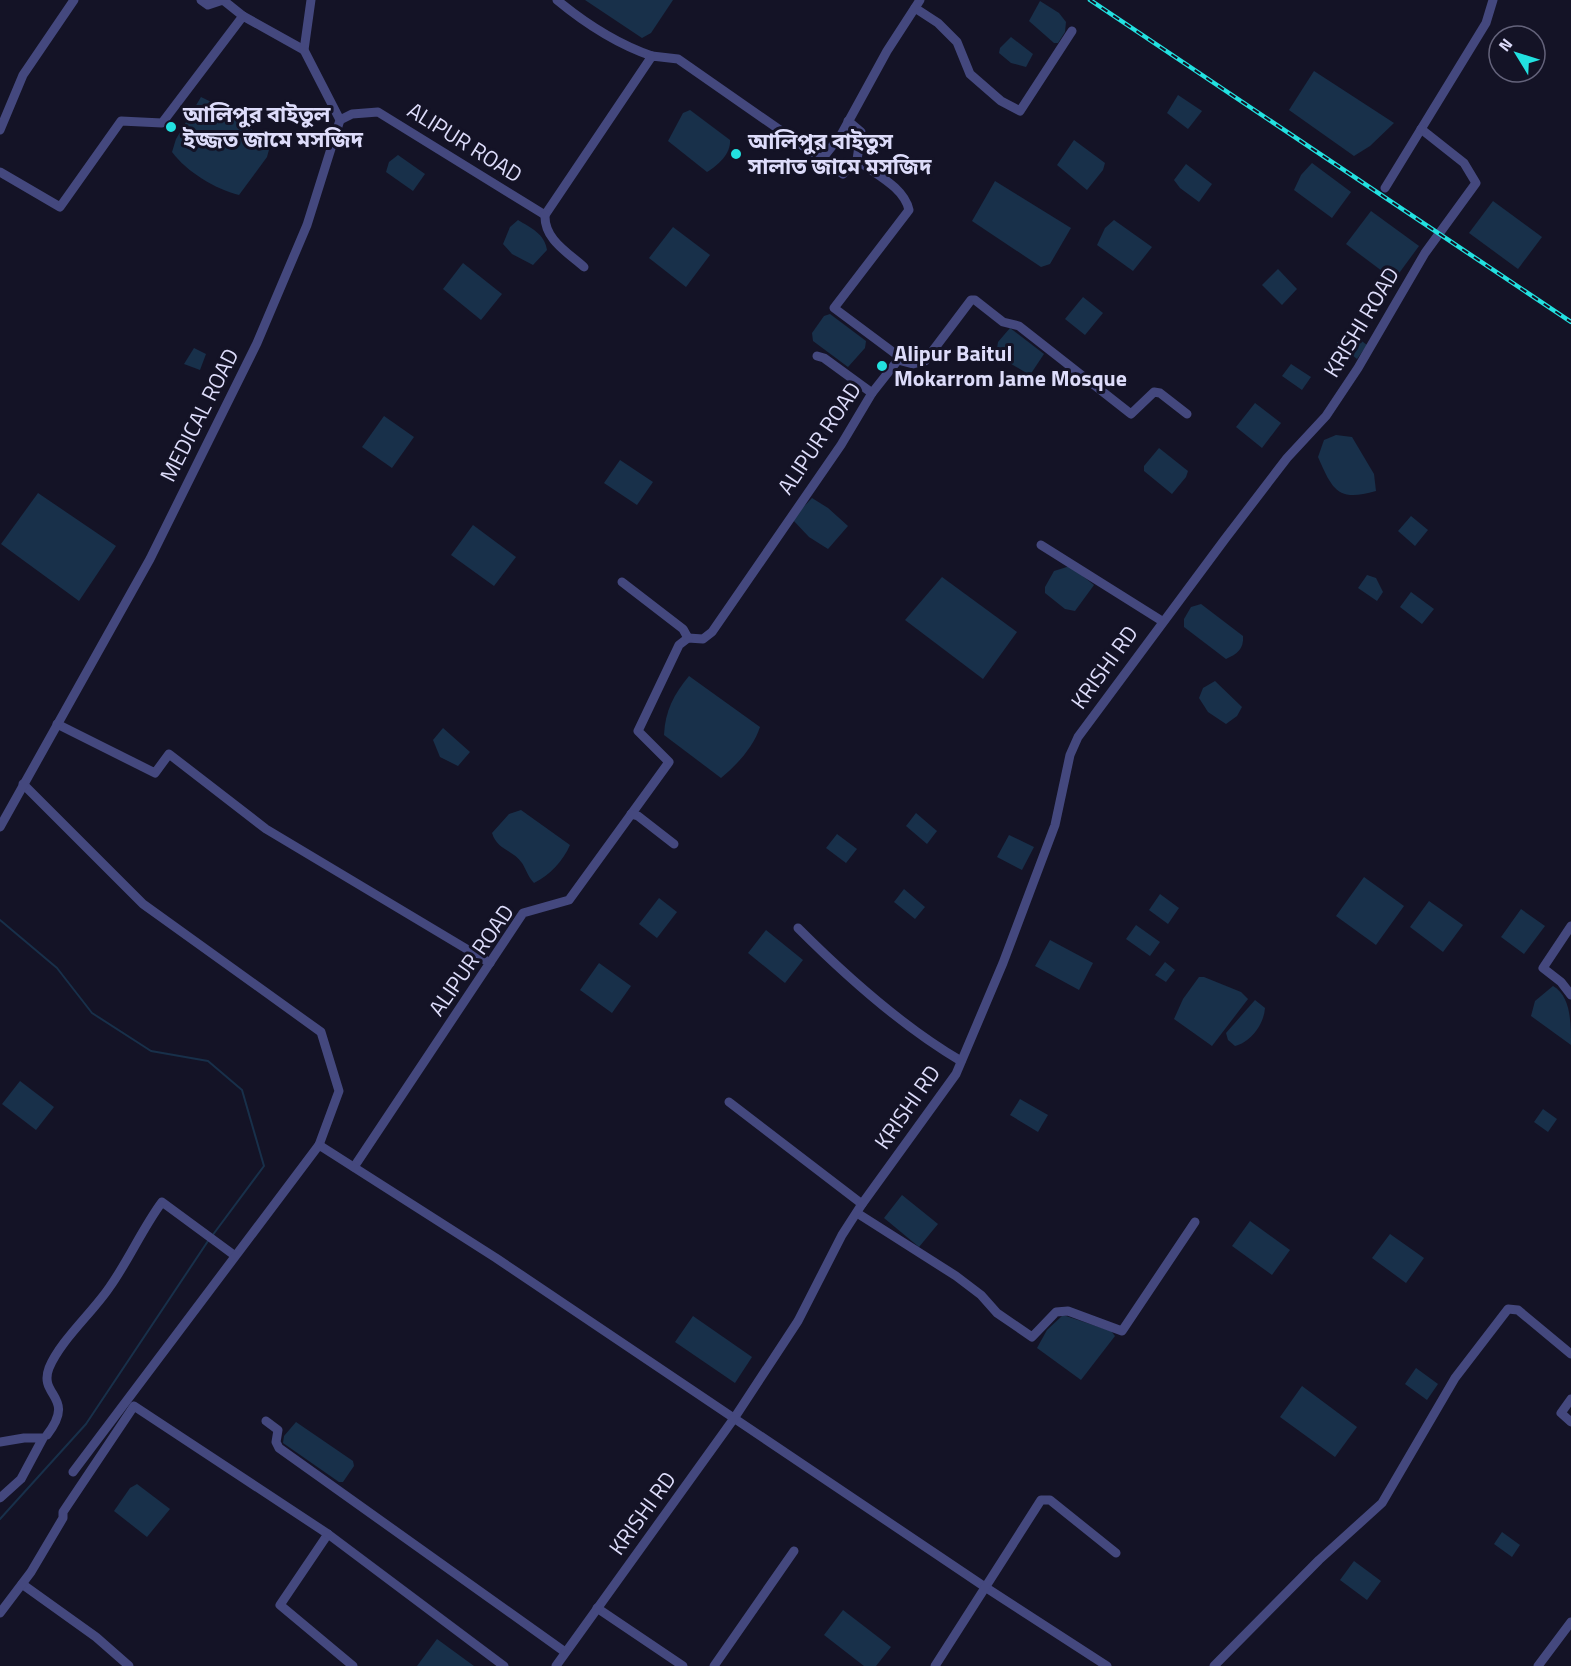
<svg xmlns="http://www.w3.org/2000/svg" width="1571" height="1666" font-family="'Titillium Web','Noto Sans Bengali',sans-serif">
<rect width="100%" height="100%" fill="#141326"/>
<g fill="#18304a">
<polygon points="585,0 673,0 651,33 642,38"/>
<polygon points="1040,1 1059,13 1066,22 1065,32 1058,43 1054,43 1029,21"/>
<polygon points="1011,37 1033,54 1026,67 1011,63 999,53 1000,48"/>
<polygon points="1314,71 1394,123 1370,146 1354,156 1289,110"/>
<polygon points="1178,95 1202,111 1188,129 1167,113"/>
<path d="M201 97C226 108 251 127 270 146L267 157 239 195C215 189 187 172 172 152L176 139Z"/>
<path d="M690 110 730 140C731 154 718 165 707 172L668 141 683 113Z"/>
<polygon points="1074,140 1105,163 1103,170 1087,190 1057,165"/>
<polygon points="398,155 425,174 413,191 386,172 389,162"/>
<polygon points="1312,163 1351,192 1332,218 1294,190 1301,175"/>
<polygon points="1186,164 1212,184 1199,202 1180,188 1174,180"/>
<polygon points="995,181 1071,228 1050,264 1041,267 972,221"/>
<polygon points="1493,201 1542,237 1518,269 1469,233"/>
<polygon points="1371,211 1419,246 1394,280 1346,244"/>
<path d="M518 220C531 228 545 234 547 250L533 265 512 254 503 244 510 227Z"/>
<polygon points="1114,220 1152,247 1133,271 1097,245 1105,228"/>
<polygon points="673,227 710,255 686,287 649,258"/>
<polygon points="463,263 502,294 481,320 443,289"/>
<polygon points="1278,269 1297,289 1282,305 1262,285"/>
<polygon points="1083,297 1103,313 1085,335 1065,319"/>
<polygon points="830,314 866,341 865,348 848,367 813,341 812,333 824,316"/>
<polygon points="1010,328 1044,354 1030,375 996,355 998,342"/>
<polygon points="1347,330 1367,345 1357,359 1337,343"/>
<polygon points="194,348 206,354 200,370 184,364"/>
<polygon points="1291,364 1311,377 1302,390 1282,376"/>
<polygon points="1255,403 1281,423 1262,448 1236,427"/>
<polygon points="384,416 414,437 392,468 362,447"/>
<path d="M1336 435 1352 437 1374 474 1376 491C1338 502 1333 491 1318 457L1324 440Z"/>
<polygon points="1159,448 1188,471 1186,477 1172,494 1144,471 1144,466"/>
<polygon points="620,460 653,482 637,505 604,483"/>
<polygon points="38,493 116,546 79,601 1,544"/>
<polygon points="812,498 828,508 848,526 828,549 809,537 792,519"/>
<polygon points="1411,516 1428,530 1415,546 1398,531"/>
<polygon points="473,525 516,557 494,586 451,555"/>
<polygon points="1070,566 1094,585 1075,611 1065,609 1045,593 1045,587 1054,571"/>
<polygon points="1367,575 1376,578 1383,592 1377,601 1358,588"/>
<polygon points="942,577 1017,632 983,679 905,620"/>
<polygon points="1411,592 1434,609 1422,624 1400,607"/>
<path d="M1201 604 1243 636C1244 649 1237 654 1226 659L1184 627V619L1191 607Z"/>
<path d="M689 676 760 727C754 746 737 765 721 778L664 735C665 711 674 694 689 676Z"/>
<polygon points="1215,681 1242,707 1237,716 1226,724 1208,712 1199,698 1203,688"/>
<polygon points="443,728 470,752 458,766 440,757 433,740"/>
<path d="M521 810 570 845C563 861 550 875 534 883 527 875 527 871 522 863 513 850 497 850 492 833L509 814Z"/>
<polygon points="916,813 937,831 927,844 906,826"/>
<polygon points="837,834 857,849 846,863 826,848"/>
<polygon points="1009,835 1034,847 1022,870 997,857"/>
<polygon points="1364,877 1404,906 1376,945 1336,916"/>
<polygon points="904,889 925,907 915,919 894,902"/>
<polygon points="1160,894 1179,908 1168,924 1149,910"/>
<polygon points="659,898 677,912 657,938 639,924"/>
<polygon points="1429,901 1463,925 1443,952 1410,927"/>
<polygon points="1521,909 1545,926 1524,954 1501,937"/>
<polygon points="1136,925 1160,942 1150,956 1126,939"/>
<polygon points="766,930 803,960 785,983 748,953"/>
<polygon points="1050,940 1093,963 1079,990 1035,966"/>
<polygon points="1165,962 1175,970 1166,982 1155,975"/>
<polygon points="599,963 631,986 612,1013 580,990"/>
<polygon points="1199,977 1204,977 1241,992 1248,999 1212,1046 1174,1019 1183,999"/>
<path d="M1553 986C1571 996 1571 1023 1571 1045L1531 1016 1535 1001Z"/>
<path d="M1255 1000 1265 1008C1264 1024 1251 1042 1235 1046L1228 1040 1226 1033Z"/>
<polygon points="20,1081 54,1107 36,1130 2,1104"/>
<polygon points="1020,1099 1048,1115 1038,1132 1010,1115"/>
<polygon points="1543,1109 1557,1119 1548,1132 1534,1122"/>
<polygon points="902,1195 938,1224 919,1247 884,1218"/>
<polygon points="1250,1221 1290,1250 1272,1275 1232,1246"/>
<polygon points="1390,1234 1424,1258 1406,1283 1372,1258"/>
<polygon points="1063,1315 1111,1331 1115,1336 1081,1380 1037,1348 1047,1330"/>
<polygon points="693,1316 752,1357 735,1383 675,1342"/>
<polygon points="1416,1368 1438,1384 1427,1400 1405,1384"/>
<polygon points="1302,1386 1357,1427 1335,1457 1280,1417"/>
<polygon points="296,1422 353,1461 354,1466 343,1482 339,1482 283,1443 284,1436"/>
<polygon points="137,1484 170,1509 147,1537 114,1511 130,1488"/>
<polygon points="1502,1532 1520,1545 1512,1557 1494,1544"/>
<polygon points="1354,1561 1381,1581 1367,1600 1340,1580"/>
<polygon points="843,1610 891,1647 876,1666 864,1666 824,1635"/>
<polygon points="437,1639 474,1666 417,1666"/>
</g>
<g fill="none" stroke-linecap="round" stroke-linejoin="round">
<g stroke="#18304a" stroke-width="2">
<polyline points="0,920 57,968 92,1013 151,1051 208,1061 242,1090 264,1166 212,1236"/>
<polyline points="0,1519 86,1424 208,1241"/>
</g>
<g stroke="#44487e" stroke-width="9">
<polyline points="201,0 208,5 223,0 243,16"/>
<path d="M557 0C586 24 617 44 652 56"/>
<polyline points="915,8 938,23 957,42 970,74 1001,101 1020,111 1072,31"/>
<path d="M340 120 352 114 378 112 545 215 652 56 678 59 843 174 857 160C875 174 904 187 909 210L834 308 897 355 898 360 872 393 841 445 712 632 703 639 688 638 679 645 638 731 669 762 569 900 523 913 354 1167"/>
<polyline points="848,121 861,132 857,160"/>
<polyline points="0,130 23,75 74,0"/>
<polyline points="822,159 841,135 887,51 920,0"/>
<polyline points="0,172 60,207 121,121 162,123 243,16 304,50"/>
<polyline points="1385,188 1486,23 1493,0"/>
<path d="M545 215C544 239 567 252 584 267"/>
<polyline points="817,356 824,358 872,393"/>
<polyline points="898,360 913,364 925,361 971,300 975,300 1003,322 1019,326 1131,414 1154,392 1160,393 1187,414"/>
<polyline points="1041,545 1162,621"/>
<polyline points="622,582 683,629 688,638"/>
<polyline points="57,724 155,773 169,754 266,829 490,963"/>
<polyline points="23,784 143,904 321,1032 339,1091 319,1145"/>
<polyline points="631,814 638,816 674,844"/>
<polyline points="0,827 150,559 257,343 307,225 340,120 304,50 311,0"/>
<polyline points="1571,926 1543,968 1561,982 1571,995"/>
<path d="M798 928C846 976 903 1027 961 1061"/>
<polyline points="729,1102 862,1204"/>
<polyline points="857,1213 956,1276 981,1295 997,1313 1032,1337 1056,1312 1068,1311 1122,1331 1195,1222"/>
<polyline points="1571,1399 1561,1413 1571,1422"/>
<polyline points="266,1421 278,1430 276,1442 279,1448 565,1652"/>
<path d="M47 1435C77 1396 38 1397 49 1368 60 1341 92 1313 109 1288 129 1260 142 1229 162 1202L234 1255"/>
<polyline points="0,1442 24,1438 43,1438 21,1479 0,1498"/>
<polyline points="73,1472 319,1145 496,1258 985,1587 1107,1666"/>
<polyline points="328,1534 280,1605 353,1666"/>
<polyline points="22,1584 96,1637 129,1666"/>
<polyline points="597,1608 683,1666"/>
<polyline points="0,1613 31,1572 63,1518 63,1512 134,1406 328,1534 504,1666"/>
<polyline points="556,1666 735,1417 798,1321 842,1235 862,1204 956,1074 1003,963 1055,825 1070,755 1078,737 1225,539 1287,458 1326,416 1358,368 1425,253 1476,183 1464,163 1421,129"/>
<polyline points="714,1666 794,1551"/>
<polyline points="935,1666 1041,1500 1050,1500 1116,1553"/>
<polyline points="1214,1666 1319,1560 1382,1503 1455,1378 1508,1309 1518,1310 1571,1354"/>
<polyline points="1538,1666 1571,1622"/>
</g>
<g stroke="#22e1e0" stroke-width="4.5">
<polyline id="rail" points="1090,0 1571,322"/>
</g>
<use href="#rail" stroke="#141326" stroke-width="2" stroke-dasharray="7" stroke-linecap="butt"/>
</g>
<g fill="#22e1e0" stroke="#141326" stroke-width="2">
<circle cx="171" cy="127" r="6"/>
<circle cx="736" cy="154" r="6"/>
<circle cx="882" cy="366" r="6"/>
</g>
<g text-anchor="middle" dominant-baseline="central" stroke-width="6" stroke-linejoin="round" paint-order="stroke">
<g font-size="22" font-weight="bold" fill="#dddcfa" stroke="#141326" text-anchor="start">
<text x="183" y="114">আলিপুর বাইতুল<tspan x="183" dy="25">ইজ্জত জামে মসজিদ</tspan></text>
<text x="748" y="141">আলিপুর বাইতুস<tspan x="748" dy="25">সালাত জামে মসজিদ</tspan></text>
<text x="894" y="353">Alipur Baitul<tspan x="894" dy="25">Mokarrom Jame Mosque</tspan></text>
</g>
<g font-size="22" fill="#dddcfa" stroke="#141326">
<text transform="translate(465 142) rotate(32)">ALIPUR ROAD</text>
<text transform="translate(1361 322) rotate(-59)">KRISHI ROAD</text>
<text transform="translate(199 415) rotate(-63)">MEDICAL ROAD</text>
<text transform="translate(819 438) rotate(-56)">ALIPUR ROAD</text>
<text transform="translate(1104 667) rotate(-54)">KRISHI RD</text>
<text transform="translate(471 960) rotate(-55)">ALIPUR ROAD</text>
<text transform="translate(907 1107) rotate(-55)">KRISHI RD</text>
<text transform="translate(642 1513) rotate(-54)">KRISHI RD</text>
</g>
</g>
<g transform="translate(1517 54) rotate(308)"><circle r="28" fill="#141326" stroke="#64637b" stroke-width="1.5"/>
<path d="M0-4.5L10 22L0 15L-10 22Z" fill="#22e1e0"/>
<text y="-9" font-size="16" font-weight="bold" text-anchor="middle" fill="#dddcfa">N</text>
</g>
</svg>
